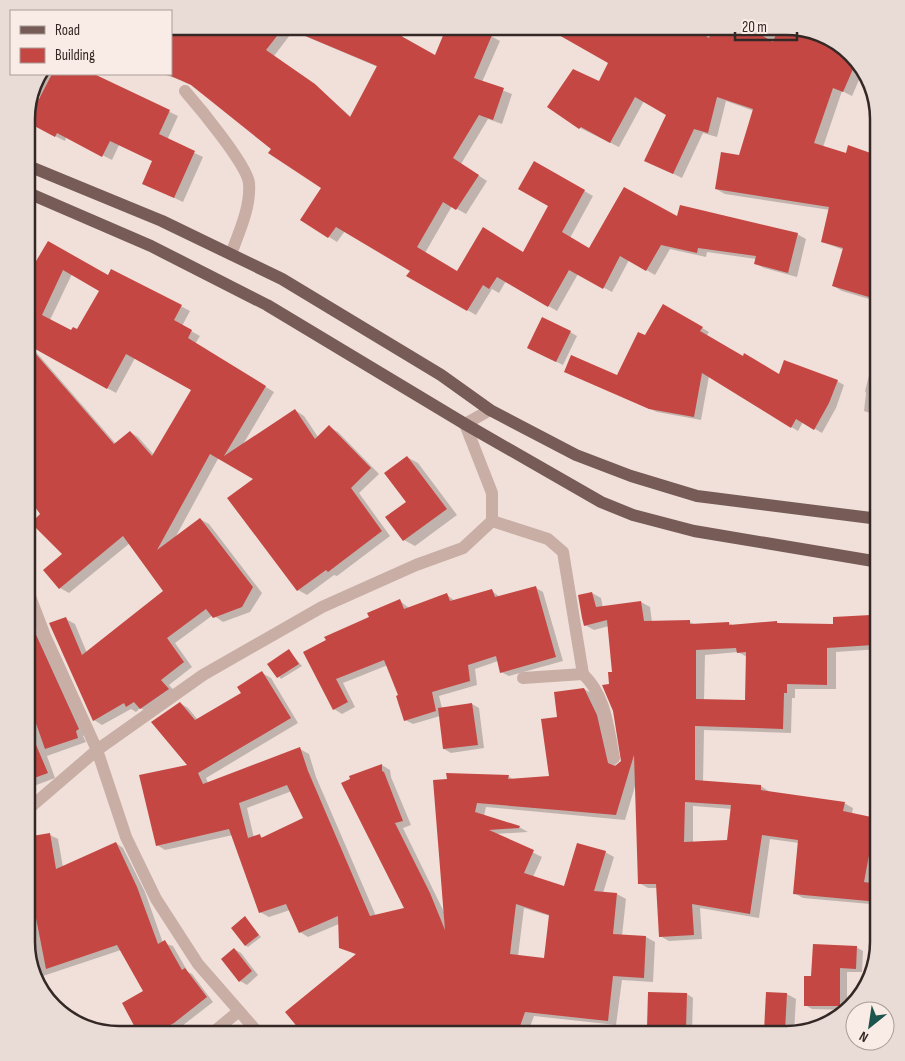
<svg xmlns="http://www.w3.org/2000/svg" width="905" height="1061" font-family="'Sofia Sans Condensed',sans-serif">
<rect width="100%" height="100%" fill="#f1e0d9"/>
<g fill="#0003" fill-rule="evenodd">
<polygon points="205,26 180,80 163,74 171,74"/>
<path d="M252 26H407L402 38 435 57 491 36 500 41 482 82 512 94 502 124 488 119 461 164 487 181 466 214 452 206 425 253 457 273 523 253 550 206 534 162 593 196 570 238 590 250 678 218 797 234 806 239 797 277 764 268 755 263 756 259 707 252 706 257 670 249 655 275 629 260 612 292 578 274 557 311 506 281 499 293 492 289 476 315 408 276 411 271 345 231 337 242 302 220 323 188 272 149ZM293 31 378 67 351 117 323 92 274 56Z"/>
<polygon points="545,26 792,26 834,41 860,63 863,71 852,96 842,91 823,147 847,154 879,158 879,302 842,291 833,286 844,250 822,242 830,210 725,194 716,189 740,156 754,111 726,101 717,137 703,133 682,178 655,165 667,115 644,101 619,147 580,128 549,106 600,82 610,62"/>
<polygon points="39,74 91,74 178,116 167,140 203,157 183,202 153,188 153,161 119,145 112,160 66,137 65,141 37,127 41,97 32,92"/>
<path d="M48 242 108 277 112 270 190 311 182 326 200 336 195 344 274 392 242 446 295 410 304 416 318 437 329 427 338 432 379 474 359 493 390 536 337 576 334 575 307 595 298 590 256 479 219 457 175 538 200 519 209 524 262 593 250 612 223 622 213 615 175 643 192 667 169 685 177 694 150 713 140 708 136 712 131 709 102 725 94 720 66 619 75 624 87 653 165 591 130 543 69 593 60 588 64 554 42 514 26 328ZM72 274 101 290 77 330 72 331 50 320ZM30 345 116 393 135 358 193 390 154 455 138 437 130 432 116 444Z"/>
<polygon points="663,305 709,332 707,335 743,357 780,375 837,381 844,385 836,408 822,433 803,422 798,431 709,376 701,420 657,412 573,375 617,376 645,337"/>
<polygon points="570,332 577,336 563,365 536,352"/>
<polygon points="879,336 879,416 864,411 866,393 865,391"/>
<polygon points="407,457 418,463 457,515 415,546 404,540 408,502"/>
<polygon points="536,588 543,592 563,661 509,676 501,672 498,661 475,669 477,685 439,696 442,708 472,704 479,708 484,748 451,753 444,749 440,716 413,724 405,720 400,696 388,665 343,683 355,707 342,714 334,709 305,652 400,601 409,608 446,594 455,601 492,591 500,597"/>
<path d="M592 593 601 598 603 608 641 602 650 607 652 622H690L696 625 729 623 734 626 777 622 781 625H834L870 616 879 621V649L836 652V689H795V698H792L791 733 704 730 703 782 761 786 770 792 844 803 853 808 852 814 879 821V916L869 911 870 904 803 898 794 893 799 843 770 839 759 918 700 908 702 939 669 941 660 936 658 888H648L639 883 636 783 625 820 486 807 484 816 519 827 528 832 495 834 542 857 533 877 564 887 605 852 614 857 603 893 617 894 626 899 622 936 646 937 655 942 653 982 622 980 616 1025 534 1016 527 1035H306L357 955 340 947 339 924 308 937 300 932 290 910 269 917 260 912 233 835 165 850 157 845 190 765 180 703 188 708 198 720 243 693 262 673 271 678 298 723 206 778 208 783 300 749 309 754 316 777 376 916 406 909 343 783 382 765 390 770 391 777 411 825 403 828 444 912 435 781 508 776 514 780 550 777 558 718 584 689 593 694 605 721 616 767 623 762 610 686 613 673 609 626 594 630 585 625ZM738 652 747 657 746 702 704 700 705 655ZM292 791 305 818 264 838 260 836 254 838 247 808ZM693 806 732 809 728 841 693 843ZM524 908 550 916 545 960 518 956Z"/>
<polygon points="33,629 42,634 86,734 83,736 86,742 47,756 55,778 26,789 26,716 34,714 36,687"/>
<polygon points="289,651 302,666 281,679 269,664"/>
<polygon points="874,696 879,696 879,737 872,733"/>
<polygon points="50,835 58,839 63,867 116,843 123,848 145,892 163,943 173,946 188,972 192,974 213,1002 182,1026 166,1035 141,1035 145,991 121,950 40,977 47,1000 45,998 26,943 26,917 36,912"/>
<polygon points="245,918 261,937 248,947 245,945"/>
<polygon points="856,947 863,951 862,972 847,972 847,1010 812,1009 805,1005 813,978"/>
<polygon points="234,949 241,953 258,975 247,985 240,981"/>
<polygon points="767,993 787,994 796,999 794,1032 787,1035 765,1035"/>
<polygon points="687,994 693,998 692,1032 655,1031 648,1027"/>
</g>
<g fill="#c54743" fill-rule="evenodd">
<path d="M171 26H396L394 32 435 55 447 26H473L492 35 474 78 504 88 493 120 479 115 453 158 479 175 456 210 443 202 417 247 457 271 483 227 523 252 548 206 518 189 534 161 585 190 562 232 589 248 624 187 677 216 680 205 798 233 788 273 754 264 756 256 698 248 697 253 661 245 646 271 620 256 603 289 569 270 548 307 497 277 489 289 483 285 467 311 406 276 410 271 336 227 328 238 300 220 321 188 268 153 271 149 191 85 171 76ZM284 27 377 66 350 117 315 84 266 50Z"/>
<polygon points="543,26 689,26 709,38 715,26 746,26 773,42 779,26 792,26 831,39 857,60 843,92 833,88 814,143 846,153 848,145 879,156 879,300 832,286 843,248 821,242 829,207 715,189 721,152 739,155 753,109 717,97 708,133 694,129 673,174 644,161 666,115 635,97 610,143 581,127 579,129 547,107 573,69 599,81 608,63"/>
<polygon points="52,74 94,74 170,110 159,134 195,151 174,198 142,184 152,161 110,141 102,157 57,133 55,137 27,122"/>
<path d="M48 241 108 275 111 269 182 305 174 320 192 330 188 338 266 386 224 456 295 409 315 439 329 425 371 468 351 488 382 531 328 572 326 570 297 591 227 498 253 479 210 454 157 550 200 518 253 587 242 607 213 618 206 609 167 638 184 662 161 680 169 689 140 709 134 702 126 707 124 703 93 721 49 623 66 617 82 655 163 591 123 536 59 589 43 570 62 554 31 523 40 514 26 494V278ZM63 270 99 291 77 329 73 327 71 330 42 315ZM28 345 107 389 126 354 191 390 152 456 130 431 114 444Z"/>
<polygon points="663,304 703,327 700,331 743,356 744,353 779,374 784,360 838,380 829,403 814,430 796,419 791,428 702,373 694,417 649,409 564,372 571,355 617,375 638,332 645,335"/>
<polygon points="542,317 571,331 556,362 527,348"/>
<polygon points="407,456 447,509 403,541 385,517 406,502 384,473"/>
<polygon points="536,586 556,657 500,673 496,656 468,665 470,681 432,692 436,711 404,721 396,696 398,695 384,660 336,679 348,702 333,710 303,652 326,640 324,637 369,617 367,613 400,599 404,609 447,593 450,601 492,589 495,597"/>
<path d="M592 592 596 607 641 601 644 621 690 620V624L729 622V625L777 621V623L833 624V617L871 615 873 645 827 648V685L787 684V693H784L783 729 695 726V780L761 785V790L845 802 843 811 876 818 864 882 879 884V902L793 894 798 840 762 835 750 914 692 904 694 935 659 937 656 884H638L634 755 616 815 477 803 475 812 520 826 519 828 489 830 534 850 524 873 564 886 577 843 606 851 594 891 617 893 613 934 646 936 644 978 613 976 608 1021 525 1012 517 1035H304L285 1012 356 954 339 948 338 916 299 933 286 904 259 913 229 829 156 846 139 775 187 765 151 722 180 702 195 720 241 693 237 687 262 671 291 718 198 773 203 784 300 747 308 771 370 916 404 908 341 783 350 779 349 776 382 764V771L384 772 403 821 395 823 430 893 445 930 433 780 447 779 446 773 509 775 508 779 549 776 541 719 557 717 554 692 584 688 597 715 608 763 615 766 621 761 613 711 602 685 609 684 608 672H612L607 620 584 626 582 618 578 595ZM736 648 737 653 746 652 745 700 696 699V650ZM287 785 303 818 261 838 260 834 248 838 239 803ZM685 802 731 805 727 840 684 842ZM516 904 549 915 544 958 510 954Z"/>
<polygon points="33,628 79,729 76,731 78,738 45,749 26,695 26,690 35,687 26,661 26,630"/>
<polygon points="289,649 299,664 277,678 267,664"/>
<polygon points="472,703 478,745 443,749 438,708"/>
<polygon points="26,721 48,773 26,781"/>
<polygon points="50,833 56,869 116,842 137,887 158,944 165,940 182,970 185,968 207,997 174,1023 151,1035 139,1035 122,1003 143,991 117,945 46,969 26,867 26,837"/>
<polygon points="245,916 259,935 245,946 231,928"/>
<polygon points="813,944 857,946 856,969 840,968 840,1006 804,1006 804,976 811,976"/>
<polygon points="234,948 252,971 239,982 221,959"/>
<polygon points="648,992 687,993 686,1029 647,1028"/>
<polygon points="766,992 787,993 785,1032 764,1031"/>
</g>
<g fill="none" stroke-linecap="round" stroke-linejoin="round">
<g stroke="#c8aea5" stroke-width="12">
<path d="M185 91C199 107 247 165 249 183 251 207 239 232 231 254"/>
<path d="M492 521 548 539 563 552 583 674C606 696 608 727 614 758"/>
<polyline points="26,586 45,636 97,750 126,837 156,899 198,964 260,1035"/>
<polyline points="523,678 583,674"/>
<polyline points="210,1035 239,1011"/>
</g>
<polyline stroke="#c8aea5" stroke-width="12" points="26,811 97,750 203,675 322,607 416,565 463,548 492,521 492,493 465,424 490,410"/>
<g stroke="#765b57" stroke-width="12">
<polyline points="26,165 162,221 282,279 441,375 490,410 576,455 631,476 697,496 879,519"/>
<polyline points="26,192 151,246 267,305 465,424 601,502 633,515 694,531 879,562"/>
</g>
</g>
<path d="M0 0H905V1061H0ZM119 35H786A84 84 0 0 1 870 119V942A84 84 0 0 1 786 1026H119A84 84 0 0 1 35 942V119A84 84 0 0 1 119 35Z" fill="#e9dbd6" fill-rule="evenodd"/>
<path fill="none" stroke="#342826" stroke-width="2.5" d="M119 35H786A84 84 0 0 1 870 119V942A84 84 0 0 1 786 1026H119A84 84 0 0 1 35 942V119A84 84 0 0 1 119 35Z"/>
<rect x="10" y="10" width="162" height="65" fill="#f9ebe5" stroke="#aa9d99"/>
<rect x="20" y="26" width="25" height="8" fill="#765b57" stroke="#aa9d99"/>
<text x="55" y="35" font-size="15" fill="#342826">Road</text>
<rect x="20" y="48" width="25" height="15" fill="#c54743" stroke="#aa9d99"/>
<text x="55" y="60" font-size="15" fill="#342826">Building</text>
<g transform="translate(870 1026) rotate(210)"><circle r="24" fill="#f9ebe5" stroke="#aa9d99"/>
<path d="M0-4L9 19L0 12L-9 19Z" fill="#1c554d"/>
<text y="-8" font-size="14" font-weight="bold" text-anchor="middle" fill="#342826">N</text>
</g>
<path d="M735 32v8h62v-8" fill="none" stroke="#342826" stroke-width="2.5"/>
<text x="742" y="32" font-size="15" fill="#342826" stroke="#f9ebe5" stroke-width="4" paint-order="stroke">20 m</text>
</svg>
